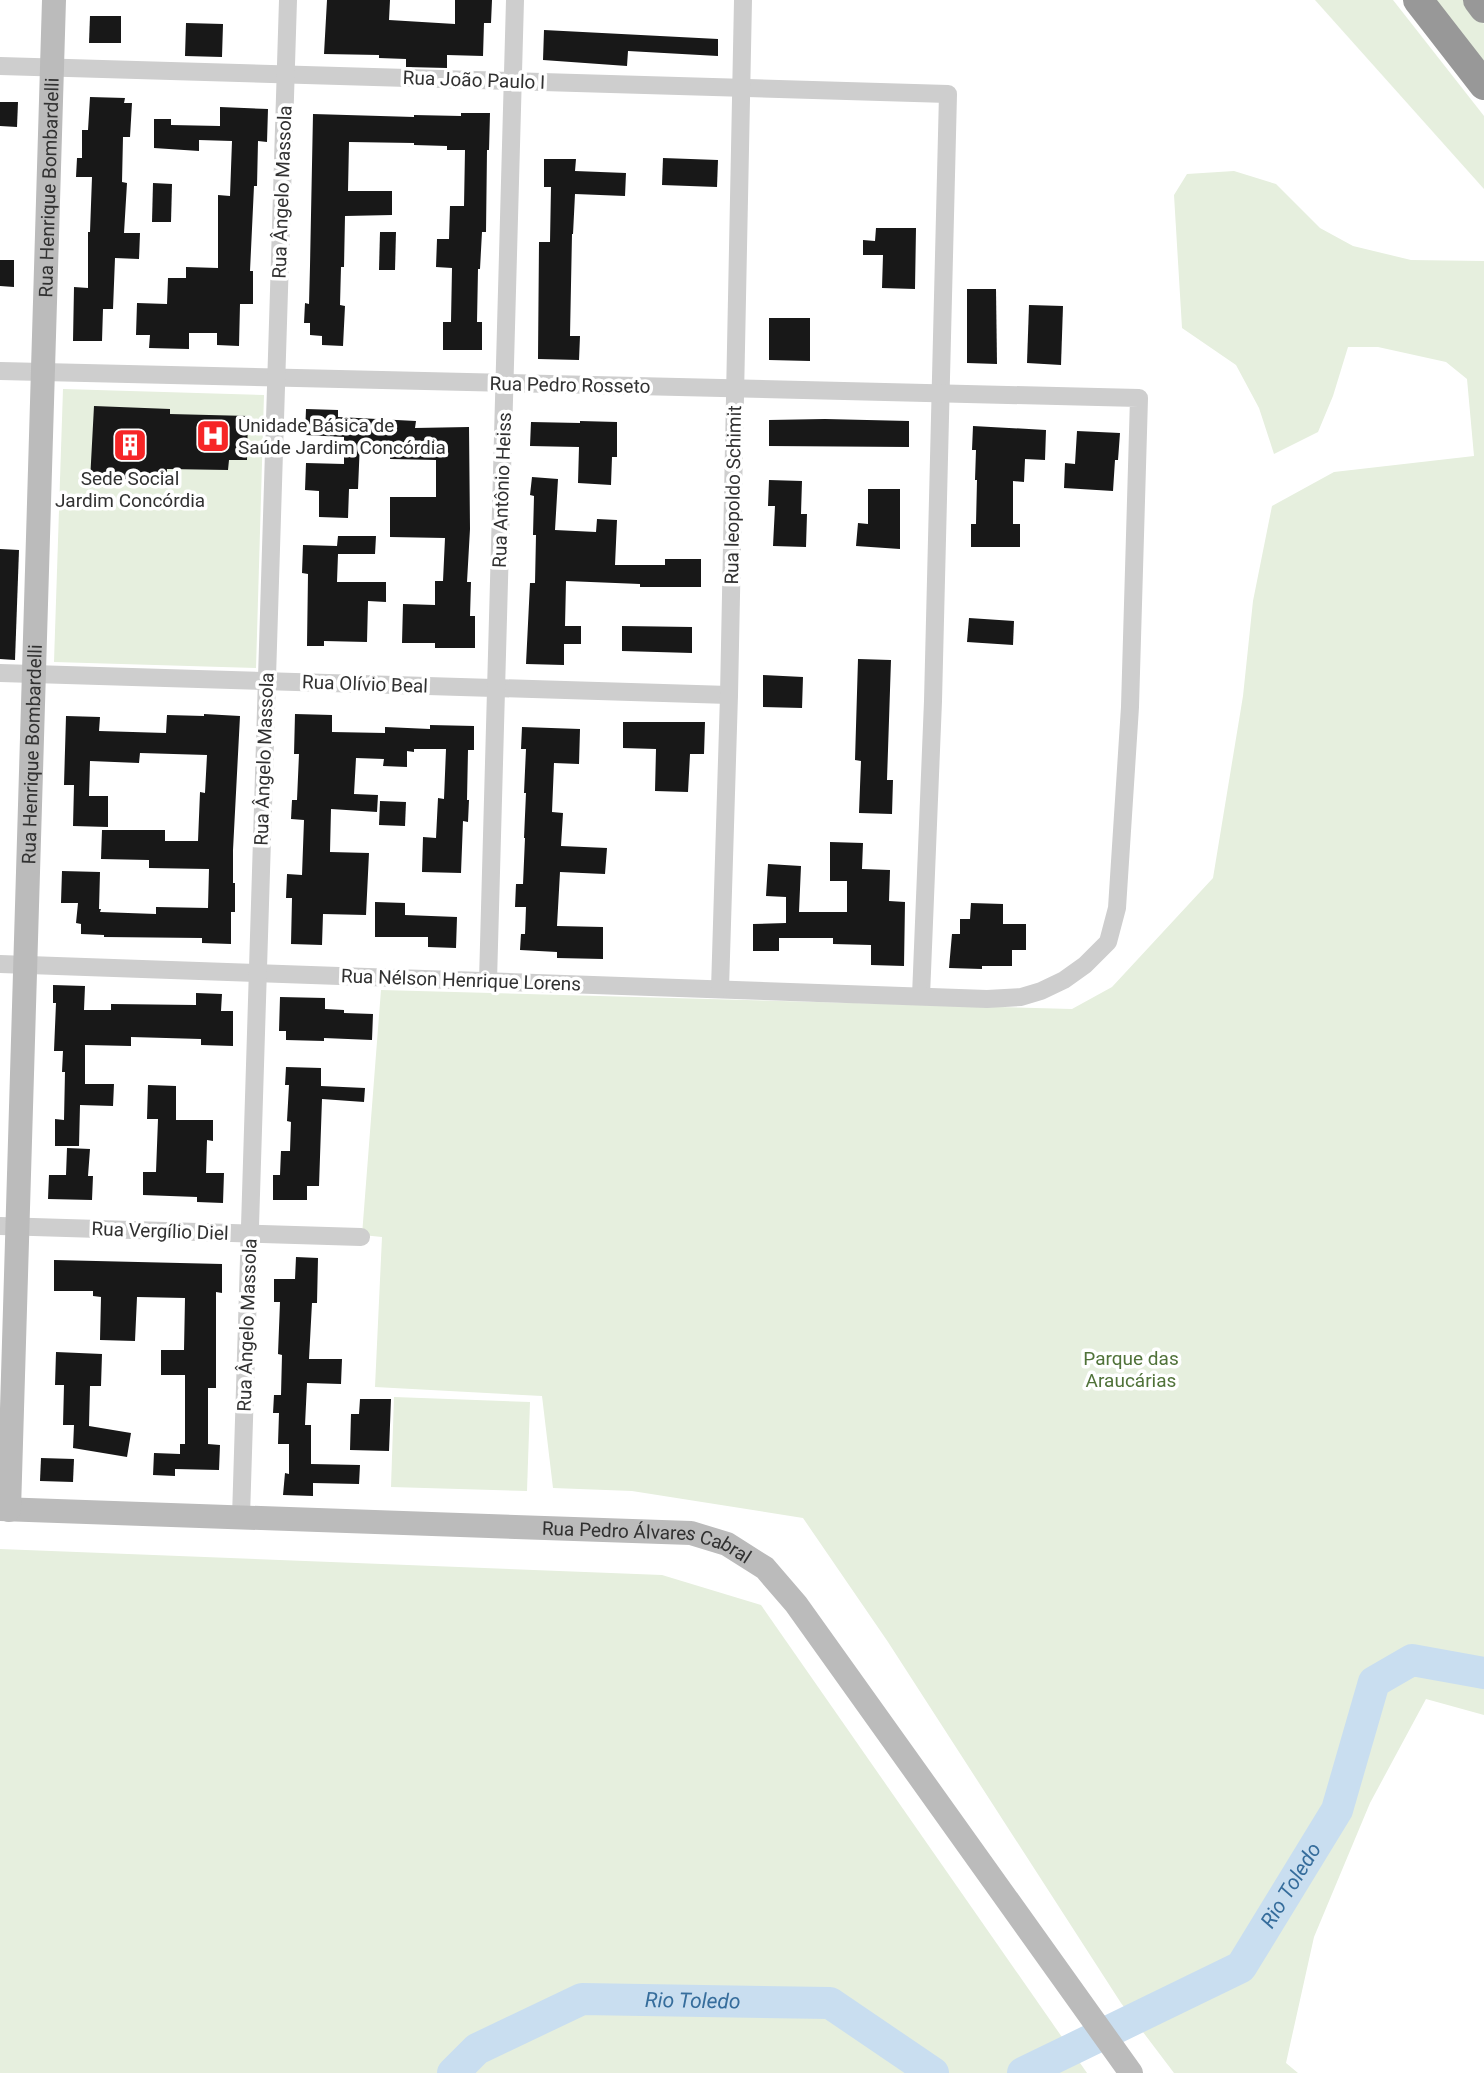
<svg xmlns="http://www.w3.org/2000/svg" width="1484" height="2073" font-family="Roboto,sans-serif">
<rect width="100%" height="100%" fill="#fff"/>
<g fill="#e6efde">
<polygon points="1315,0 1393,0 1484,116 1484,189"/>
<polygon points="1431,0 1465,0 1484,24 1484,68"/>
<polygon points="1234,171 1276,184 1320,228 1353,246 1411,260 1484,261 1484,1715 1426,1699 1370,1803 1314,1937 1286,2063 1298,2073 1174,2073 1121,2003 888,1642 803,1518 632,1491 553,1488 542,1396 375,1387 382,1237 362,1235 381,990 1072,1009 1112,987 1213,878 1243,696 1253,601 1272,506 1334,472 1474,456 1467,379 1446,362 1378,347 1348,347 1333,396 1318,432 1274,454 1259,408 1236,365 1182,328 1174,195 1187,174"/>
<polygon points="63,389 264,395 256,668 54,662"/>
<polygon points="394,1397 530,1402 527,1491 391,1487"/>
<polygon points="0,1549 662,1575 761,1605 1087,2073 0,2073"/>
</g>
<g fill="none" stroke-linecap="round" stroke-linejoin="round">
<g stroke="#c9def0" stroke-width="32">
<path id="s1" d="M453 2073 477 2049 582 1999 830 2003 933 2073"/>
<path id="s2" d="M1023 2073 1241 1967 1337 1810 1374 1682 1412 1660 1484 1673"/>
</g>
</g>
<g fill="#181818">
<polygon points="327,0 390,0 389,20 455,24 455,0 492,0 491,23 484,23 483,56 447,55 447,68 406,67 406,59 379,58 379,55 324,54"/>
<polygon points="90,16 121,16 121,43 89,43"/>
<polygon points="186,23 223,24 222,57 185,56"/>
<polygon points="544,30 718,39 718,56 628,51 627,66 543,60"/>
<polygon points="90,97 125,98 124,103 132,103 130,137 123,137 122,182 127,183 124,233 140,233 139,259 115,258 113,309 103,309 102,341 73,341 74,287 88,288 88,232 90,232 92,177 76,177 77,158 82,158 82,130 88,130"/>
<polygon points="0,102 18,102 17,127 0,126"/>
<polygon points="220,107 268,109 267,142 258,141 257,186 254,186 250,271 253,271 253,304 240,304 239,346 217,345 217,333 189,333 189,349 149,348 150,335 136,335 137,303 167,304 168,278 186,278 186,267 218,268 218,195 230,196 232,141 199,140 199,151 154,148 154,119 171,119 171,125 220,126"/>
<polygon points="461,113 490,113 489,150 487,150 486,232 482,232 480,269 478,269 477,322 482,322 482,350 443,350 443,322 451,322 452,268 436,267 437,239 449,239 450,206 464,206 465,150 447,150 447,146 414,145 414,143 349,142 348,191 392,191 392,215 345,216 344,267 341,267 340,305 345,306 343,346 322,345 322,336 310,335 310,323 304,323 305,303 309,304 310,266 313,114 414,117 414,115 461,116"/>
<polygon points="663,158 718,160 717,187 662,185"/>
<polygon points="544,159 576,159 575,171 626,173 625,196 575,194 573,234 572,234 570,336 580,336 579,360 538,359 539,242 550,242 551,187 544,187"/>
<polygon points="153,183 172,184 171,222 152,222"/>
<polygon points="876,228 916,228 915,289 882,288 883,255 863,255 863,240 875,241"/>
<polygon points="380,232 396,232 395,270 379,270"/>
<polygon points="0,260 14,260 14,287 0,286"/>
<polygon points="967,289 996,289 997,364 967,363"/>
<polygon points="1029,305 1063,306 1061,365 1027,363"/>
<polygon points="769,318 810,318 810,361 769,360"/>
<polygon points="94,406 170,409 170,414 248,416 247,460 229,460 228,470 167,469 166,486 90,481"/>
<polygon points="306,409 338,410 338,417 416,421 415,428 469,427 470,529 467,582 471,582 470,616 475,616 475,648 435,648 435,643 402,643 403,604 435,605 435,581 443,581 445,538 390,537 390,497 436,497 436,460 390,459 391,442 360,442 358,489 349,489 348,518 319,517 319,491 305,490 306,463 344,464 344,437 305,435"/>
<polygon points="825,419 909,421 909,447 769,446 769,420"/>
<polygon points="580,421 617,422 617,457 612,457 611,485 578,483 579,447 530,446 531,422 580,423"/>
<polygon points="973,426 1046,430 1045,460 1025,459 1024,482 1013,481 1013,524 1020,524 1020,547 971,547 971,524 976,524 977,480 975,480 976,450 972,450"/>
<polygon points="1077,431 1120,433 1118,460 1115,460 1113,491 1064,488 1065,463 1075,464"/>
<polygon points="532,477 558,479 555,530 596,532 597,519 617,520 615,565 665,565 665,559 701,559 701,587 640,587 640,584 566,581 565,626 581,626 581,644 564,644 564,665 526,664 530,583 535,583 536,535 533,535 534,496 530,495"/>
<polygon points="769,480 802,481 801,514 807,514 806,547 773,546 775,506 768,506"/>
<polygon points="868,489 900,489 900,549 856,546 858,523 868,524"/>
<polygon points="338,536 376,536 375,554 338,554 337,582 386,582 386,602 368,601 367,642 324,641 324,646 307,646 308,574 302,573 303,545 337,546"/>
<polygon points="0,549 19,550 15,660 0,659"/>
<polygon points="969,618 1014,621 1013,645 967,642"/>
<polygon points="622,626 692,627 692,653 622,651"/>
<polygon points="858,659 891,660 887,780 893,780 892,814 859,813 861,761 855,760"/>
<polygon points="763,675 803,677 802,708 763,707"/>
<polygon points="204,714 240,716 233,850 233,883 235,883 235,912 231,912 231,944 202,943 202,938 104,937 104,935 81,934 81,924 76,923 78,903 61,903 62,871 100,872 99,909 101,909 100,912 156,914 156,907 208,908 209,869 149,868 149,860 101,859 102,830 165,830 165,841 198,841 200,792 205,793 207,755 140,753 139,763 90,761 89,796 108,796 108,827 73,826 74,785 64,785 66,716 100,717 99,731 166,733 167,715 204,716"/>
<polygon points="295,714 332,715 332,732 385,733 385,727 430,729 430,725 474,726 474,750 468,750 467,800 469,800 468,822 463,821 461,873 422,872 423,837 436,838 438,798 444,799 446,749 414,749 414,752 407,751 407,767 383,766 384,759 356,758 354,794 378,795 377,812 331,809 330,852 369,853 366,915 323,914 322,945 291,944 292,898 286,898 287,874 302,875 304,820 291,819 292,800 297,800 299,754 294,754"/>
<polygon points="623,722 705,722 704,754 690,754 688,792 655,791 656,749 623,748"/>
<polygon points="522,727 580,729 579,764 554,763 552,812 563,813 561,846 607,848 605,874 560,872 557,926 603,927 603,959 557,958 557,952 520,950 521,934 525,934 526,907 515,907 516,884 523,884 525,838 524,838 526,793 524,793 526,749 521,749"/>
<polygon points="380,801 406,802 405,826 379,825"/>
<polygon points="830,842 863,843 862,869 890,870 889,901 905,902 904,966 871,965 871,945 833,944 833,938 779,938 779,951 753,951 753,924 786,923 786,897 766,896 768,864 801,866 799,912 847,912 847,881 830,881"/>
<polygon points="375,902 405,903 405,915 457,917 456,948 428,947 428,937 375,937"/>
<polygon points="971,903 1003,904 1003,924 1026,924 1026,950 1012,950 1012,966 982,966 982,969 949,968 952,934 960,934 960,919 970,919"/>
<polygon points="53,985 85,986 84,1010 111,1010 111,1004 196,1005 196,993 222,994 221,1011 233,1011 233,1046 201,1045 201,1039 131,1037 131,1046 85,1045 85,1084 114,1084 113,1106 80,1105 79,1146 55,1146 55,1119 64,1120 65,1072 62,1072 63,1051 54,1051 56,1003 53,1003"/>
<polygon points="280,997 325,998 325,1009 344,1010 344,1013 373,1014 372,1040 324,1038 324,1041 286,1040 286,1031 279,1031"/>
<polygon points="286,1067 321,1068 321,1086 365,1088 364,1102 322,1099 319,1186 307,1186 307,1200 273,1200 273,1175 280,1175 281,1151 290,1151 291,1122 287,1121 289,1085 285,1085"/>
<polygon points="148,1085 176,1086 176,1120 213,1120 213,1141 207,1140 206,1173 224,1173 223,1203 197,1202 197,1197 143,1195 143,1172 156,1172 158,1119 147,1119"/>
<polygon points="67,1148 90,1149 88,1176 93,1176 92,1200 48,1199 49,1175 66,1175"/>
<polygon points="296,1257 318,1258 317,1303 312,1303 309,1359 342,1359 341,1384 307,1383 305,1425 311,1425 311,1464 360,1465 359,1484 313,1483 313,1496 283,1495 285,1473 289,1474 289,1444 278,1444 279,1413 273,1413 274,1395 281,1395 282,1355 278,1354 280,1302 274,1302 274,1279 295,1279"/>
<polygon points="54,1260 222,1264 222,1293 216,1292 216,1388 208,1388 208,1444 220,1445 219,1470 175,1469 175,1476 153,1475 154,1453 180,1454 180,1444 185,1444 185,1375 161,1375 161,1350 184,1350 185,1298 137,1297 135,1341 100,1340 101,1297 93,1296 93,1291 54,1291"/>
<polygon points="56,1352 102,1354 101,1386 90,1386 89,1426 131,1433 127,1457 73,1448 74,1425 63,1425 64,1385 55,1385"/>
<polygon points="360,1399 391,1399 389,1451 350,1450 351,1414 359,1414"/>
<polygon points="41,1458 74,1459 73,1482 40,1481"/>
</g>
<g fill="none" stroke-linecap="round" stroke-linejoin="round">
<g stroke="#cecece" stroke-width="18">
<polyline points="0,66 948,94 933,701 921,996"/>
<polyline points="0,371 1139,398 1130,707 1117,908 1108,942 1085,965 1064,980 1041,991 1021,997 987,999 0,964"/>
<polyline points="0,673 729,695"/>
<polyline points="488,981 515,0"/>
<polyline points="720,989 729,695 743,0"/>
<polyline points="0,1226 361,1237"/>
<polyline points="241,1517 288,0"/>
</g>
<g stroke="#bbb" stroke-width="24">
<path id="s3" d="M0 1509 691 1533 727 1544 765 1568 796 1604 1131 2073"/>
<path id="s4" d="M9 1510 54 0"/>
</g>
<g stroke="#989898" stroke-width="30">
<polyline points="1418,0 1484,85"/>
<polyline points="1478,0 1484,8"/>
</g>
</g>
<defs>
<g id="hospital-square" transform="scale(1.75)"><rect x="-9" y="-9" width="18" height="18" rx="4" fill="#f62526" stroke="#fff"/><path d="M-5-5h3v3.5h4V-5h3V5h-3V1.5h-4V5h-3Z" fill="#fff"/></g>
<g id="building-square" transform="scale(1.75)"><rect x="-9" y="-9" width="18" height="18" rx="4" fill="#f62526" stroke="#fff"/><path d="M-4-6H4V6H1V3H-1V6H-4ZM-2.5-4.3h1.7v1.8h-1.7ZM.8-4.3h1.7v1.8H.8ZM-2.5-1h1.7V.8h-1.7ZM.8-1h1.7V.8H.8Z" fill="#fff"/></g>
</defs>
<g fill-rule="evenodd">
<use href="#hospital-square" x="213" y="436"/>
<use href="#building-square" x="130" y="445"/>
</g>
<g text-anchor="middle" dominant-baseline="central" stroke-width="7" stroke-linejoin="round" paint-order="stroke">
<g font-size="19" fill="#313131" stroke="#fff">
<text transform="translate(474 80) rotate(2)">Rua João Paulo I</text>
<text stroke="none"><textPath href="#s4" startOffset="1323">Rua Henrique Bombardelli</textPath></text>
<text transform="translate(282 192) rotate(-88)">Rua Ângelo Massola</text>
<text transform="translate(570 385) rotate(1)">Rua Pedro Rosseto</text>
<text transform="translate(502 490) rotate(-88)">Rua Antônio Heiss</text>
<text transform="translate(733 495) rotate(-89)">Rua leopoldo Schimit</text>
<text transform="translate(365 684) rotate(2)">Rua Olívio Beal</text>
<text stroke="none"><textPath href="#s4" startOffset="756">Rua Henrique Bombardelli</textPath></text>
<text transform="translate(264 759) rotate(-88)">Rua Ângelo Massola</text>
<text transform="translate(461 980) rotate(2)">Rua Nélson Henrique Lorens</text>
<text transform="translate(160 1231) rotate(2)">Rua Vergílio Diel</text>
<text transform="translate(247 1325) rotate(-88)">Rua Ângelo Massola</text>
<text stroke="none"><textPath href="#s3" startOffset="649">Rua Pedro Álvares Cabral</textPath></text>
</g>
<g font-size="19" fill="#313131" stroke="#fff" text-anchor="start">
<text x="238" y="425">Unidade Básica de<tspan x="238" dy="22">Saúde Jardim Concórdia</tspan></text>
<text x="130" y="478" text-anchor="middle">Sede Social<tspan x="130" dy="22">Jardim Concórdia</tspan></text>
</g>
<g font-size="19" fill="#507239" stroke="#fff">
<text x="1131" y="1358">Parque das<tspan x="1131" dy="22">Araucárias</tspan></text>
</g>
<g font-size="21" font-style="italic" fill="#366d9c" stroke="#fff">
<text stroke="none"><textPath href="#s2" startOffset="338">Rio Toledo</textPath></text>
<text stroke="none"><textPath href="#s1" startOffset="261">Rio Toledo</textPath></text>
</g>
</g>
</svg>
